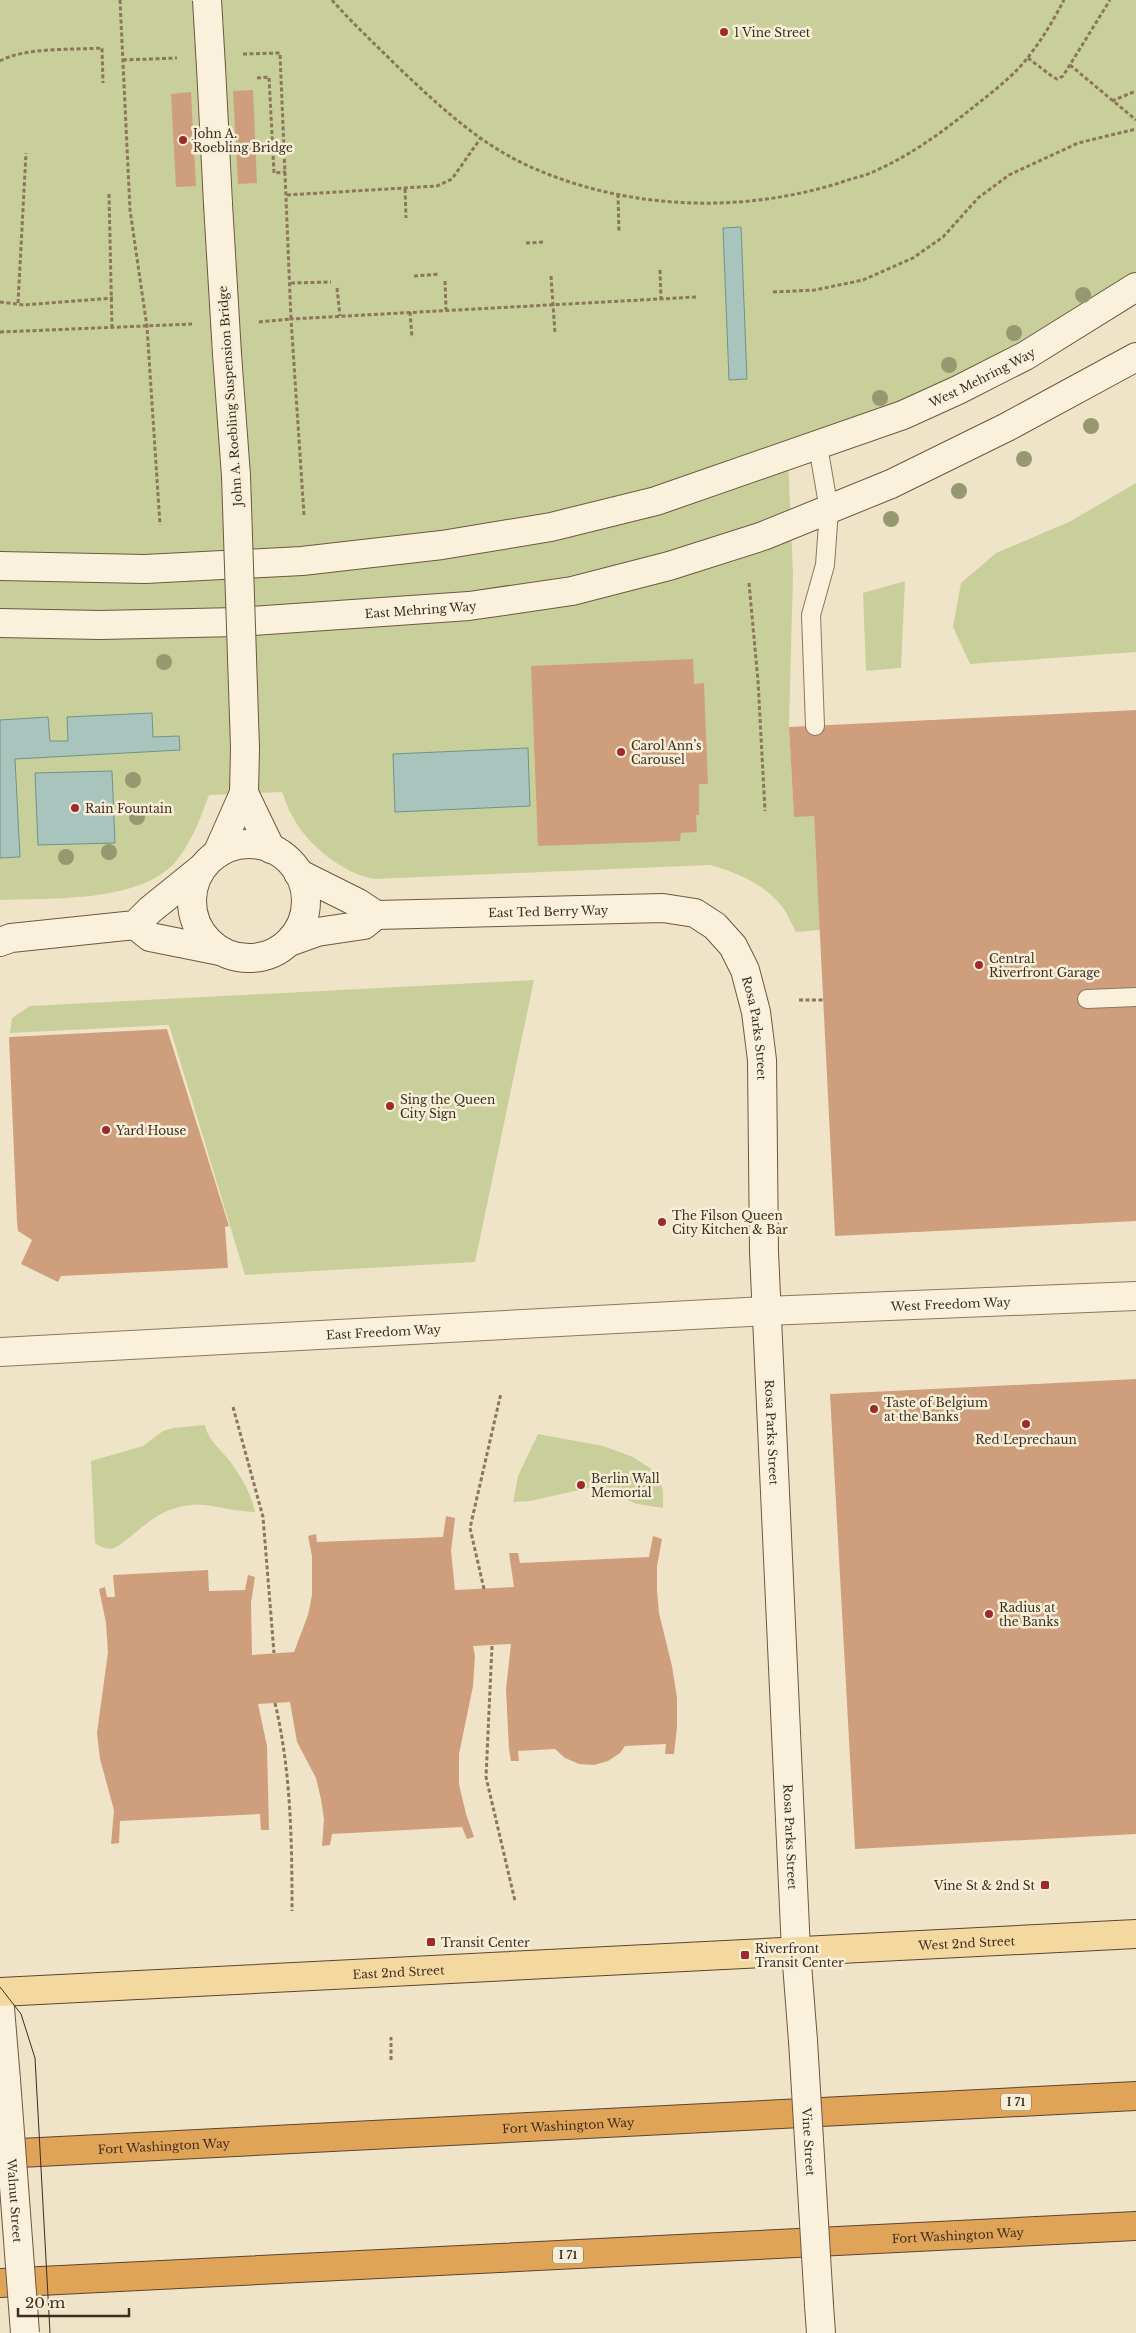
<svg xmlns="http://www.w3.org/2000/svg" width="1136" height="2333" font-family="'Libre Baskerville',serif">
<rect width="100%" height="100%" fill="#f0e4c8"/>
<g fill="#c9cf9b">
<path d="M0 0H1136V287L1025 356 788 456 793 574 789 727 794 816H814L820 930 796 932C791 923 787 912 780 904 760 882 738 873 710 865L374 879C344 874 307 845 293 817 288 810 286 801 282 792L209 795C201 817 192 841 177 860 143 903 50 898 0 900Z"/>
<polygon points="1136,483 1136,652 970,664 953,627 961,583 996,553 1069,522"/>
<polygon points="905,581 901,668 866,671 863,593"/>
<polygon points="534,980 475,1262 245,1275 169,1025 10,1033 12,1018 30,1006"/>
<path d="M205 1425C207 1439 221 1450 229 1460 240 1475 252 1494 255 1512 218 1511 199 1495 161 1514 147 1521 124 1544 114 1548 108 1550 100 1547 95 1543L91 1461 143 1446 163 1431 173 1428Z"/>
<polygon points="538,1434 603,1446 633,1457 659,1474 663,1491 663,1508 637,1504 604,1490 593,1487 530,1501 513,1502 518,1476"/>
</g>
<g fill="#a9c4bc" stroke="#6f938a">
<polygon points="741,227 747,379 729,380 723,228"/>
<polygon points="152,713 153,737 179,736 180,750 15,759 20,857 0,858 0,720 48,717 50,741 68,741 67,717"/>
<polygon points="528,748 530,806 395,812 393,754"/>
<polygon points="112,771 115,843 38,845 35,773"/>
</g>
<g fill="#cf9f7d">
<polygon points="253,90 257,183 238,184 233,91"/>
<polygon points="191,92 196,186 176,187 171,94"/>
<polygon points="693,659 694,684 704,683 708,784 699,784 699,815 696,815 697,832 681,833 680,841 538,846 531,666"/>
<polygon points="1136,710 1136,1221 835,1236 814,816 794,817 789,727"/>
<polygon points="167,1029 229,1226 225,1227 228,1268 61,1276 58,1282 21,1264 32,1240 18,1231 17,1222 9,1037"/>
<polygon points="1136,1379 1136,1834 855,1849 830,1394"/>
<polygon points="446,1516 455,1518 451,1551 455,1590 514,1587 509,1553 518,1553 520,1563 649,1557 653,1536 662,1539 657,1566 657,1590 659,1613 672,1666 677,1698 677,1727 674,1754 665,1754 666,1744 625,1746 620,1753 608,1761 594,1765 579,1764 565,1758 555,1749 518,1751 519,1761 511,1761 509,1749 506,1689 511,1644 473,1646 475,1656 473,1686 459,1754 459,1784 466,1814 474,1837 467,1839 462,1827 332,1834 330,1845 322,1846 324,1819 321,1799 316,1778 297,1742 290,1702 258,1704 267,1746 269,1830 261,1830 260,1814 120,1821 119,1843 111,1844 114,1810 100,1759 97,1733 108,1652 106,1623 99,1589 105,1587 107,1597 115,1597 113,1575 208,1570 209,1591 245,1590 248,1575 255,1577 251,1603 252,1655 294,1652 308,1615 312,1595 312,1556 308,1536 316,1534 317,1542 443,1537"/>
</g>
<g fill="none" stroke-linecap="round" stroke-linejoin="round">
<g stroke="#8d765c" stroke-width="20">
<g id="service">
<polyline points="815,726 811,615 825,565 829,510 818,446"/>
<polyline points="1087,999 1136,997"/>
</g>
</g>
<g stroke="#8d765c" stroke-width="30">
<g id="tertiary">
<path id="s1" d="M0 1352 766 1311 1136 1296"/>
</g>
</g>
<g stroke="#6f573f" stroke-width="30">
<g id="secondary">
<polyline points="211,67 218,204"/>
<polyline points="227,354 236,476"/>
<path id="s2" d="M0 566 145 569 302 561 442 545 551 527 656 501 903 415 958 390 1025 356 1136 287"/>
<path id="s3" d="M0 623 100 625 238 622 469 606 572 591 669 566 763 536 891 484 1007 427 1136 357"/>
<polyline points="244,793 271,849"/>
<circle cx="249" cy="901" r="57"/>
<polyline points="217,854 244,793 245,748"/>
<path id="s4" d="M298 873 358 903 376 915 663 908 695 913 715 926 733 946 745 970 756 1012 762 1060 764 1252 796 1951 803 2041"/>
<polyline points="135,925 150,937 220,951"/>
<polyline points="0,942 11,938 135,925 150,910 202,868"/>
<polyline points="289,942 317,932 364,925 376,915"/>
<polyline points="0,2008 6,2080"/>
<polyline points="819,2305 821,2333"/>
</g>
</g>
<g stroke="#5b4430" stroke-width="30">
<g id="primary">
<path id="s5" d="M0 1992 1136 1934"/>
</g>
</g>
<g stroke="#5b4430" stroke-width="30">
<g id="motorway">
<path id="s6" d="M0 2154 1136 2096"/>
<path id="s7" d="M0 2283 1136 2226"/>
</g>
</g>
<g stroke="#8d765c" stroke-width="3" stroke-dasharray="4 2.5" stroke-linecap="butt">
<polyline points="120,0 130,210 147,327 160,525"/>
<path d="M332 0C352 23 375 44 397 66 438 105 480 145 533 168 629 210 743 214 842 182 853 178 865 176 875 171 911 155 941 133 971 109 991 93 1014 76 1029 56 1043 38 1054 19 1064 0"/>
<polyline points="243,54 280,53 291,319 258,322"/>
<polyline points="1028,58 1053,77 1057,79 1063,76 1110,0"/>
<polyline points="123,60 177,58"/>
<path d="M0 61C25 47 73 50 102 48L103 83"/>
<polyline points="1070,65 1136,120"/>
<polyline points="257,78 269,77 274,173 286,172"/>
<polyline points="1112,101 1136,91"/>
<polyline points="405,189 406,218"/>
<polyline points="109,194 112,328"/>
<polyline points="618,194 619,233"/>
<polyline points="287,195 437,186 452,179 480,139"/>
<polyline points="526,243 545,242"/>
<polyline points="660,270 661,299"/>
<polyline points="414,276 440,274"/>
<polyline points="551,276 555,333"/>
<polyline points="445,281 446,310"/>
<polyline points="291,283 331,282"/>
<polyline points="337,288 340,316"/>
<polyline points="773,292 815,290 863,280 913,258 943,237 978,198 1009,175 1078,143 1136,129"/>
<polyline points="0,302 24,305 113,298"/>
<polyline points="18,303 26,153"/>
<polyline points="410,312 412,338"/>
<polyline points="0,332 192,324"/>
<polyline points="304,515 291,319 696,297"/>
<polyline points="749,583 758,681 765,811"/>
<polyline points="799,1000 823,1000"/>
<polyline points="233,1407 263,1517 274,1653"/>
<polyline points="484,1589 470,1528 501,1393"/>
<polyline points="492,1646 486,1777 515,1901"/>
<path d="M275 1703C291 1771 292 1841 292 1911"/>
<polyline points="391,2060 391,2037"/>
</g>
<use href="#service" stroke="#faf1dc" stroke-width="18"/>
<use href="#tertiary" stroke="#faf1dc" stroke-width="28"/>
<use href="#secondary" stroke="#faf1dc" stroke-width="28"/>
<use href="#primary" stroke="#f3d9a0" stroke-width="28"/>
<use href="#motorway" stroke="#e0a458" stroke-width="28"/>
<polyline stroke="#3d2e20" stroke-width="1" points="0,1987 21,2014 35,2058 50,2333"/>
<g stroke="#6f573f" stroke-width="30" stroke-linecap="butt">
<g id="secondary-bridge">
<polyline points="207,0 211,67"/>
<polyline points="218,204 227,354"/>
<polyline points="236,476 245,748"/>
<path id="s8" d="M803 2041 819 2305"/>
<path id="s9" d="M6 2080 25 2333"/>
</g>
</g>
<use href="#secondary-bridge" stroke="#faf1dc" stroke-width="28"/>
</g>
<g fill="#96986f">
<circle cx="1083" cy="295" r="8"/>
<circle cx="1014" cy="333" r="8"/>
<circle cx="949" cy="365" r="8"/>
<circle cx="880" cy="398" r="8"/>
<circle cx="1091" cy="426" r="8"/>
<circle cx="1024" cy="459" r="8"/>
<circle cx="959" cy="491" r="8"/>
<circle cx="891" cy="519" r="8"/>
<circle cx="164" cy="662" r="8"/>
<circle cx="133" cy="780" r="8"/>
<circle cx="137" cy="817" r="8"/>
<circle cx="109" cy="852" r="8"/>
<circle cx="66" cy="857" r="8"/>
</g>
<g fill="#9e2a2b" stroke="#f7eed8" stroke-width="2">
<circle cx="724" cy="32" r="5"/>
<circle cx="183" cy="140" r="5"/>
<circle cx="621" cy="752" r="5"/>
<circle cx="75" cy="808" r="5"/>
<circle cx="979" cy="965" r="5"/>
<circle cx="390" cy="1106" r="5"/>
<circle cx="106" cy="1130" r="5"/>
<circle cx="662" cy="1222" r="5"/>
<circle cx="874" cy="1409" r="5"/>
<circle cx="1026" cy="1424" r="5"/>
<circle cx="581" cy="1485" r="5"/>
<circle cx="989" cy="1614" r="5"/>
<rect x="1040" y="1880" width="10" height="10" rx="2.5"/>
<rect x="426" y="1937" width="10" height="10" rx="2.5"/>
<rect x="740" y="1950" width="10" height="10" rx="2.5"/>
</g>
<g text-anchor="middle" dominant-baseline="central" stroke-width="5" stroke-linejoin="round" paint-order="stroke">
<g fill="#f7eed8" stroke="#756857" stroke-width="1">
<rect x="1001" y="2093.5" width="30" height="17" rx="4"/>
<rect x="553" y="2246.5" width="30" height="17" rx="4"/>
</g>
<g font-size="11" font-weight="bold" fill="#3d2e20">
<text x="1016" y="2102">I 71</text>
<text x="568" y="2255">I 71</text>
</g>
<g font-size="12" fill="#3d2e20" stroke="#f7eed8" text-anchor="start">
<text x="734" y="32">1 Vine Street</text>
<text x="193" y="133">John A.<tspan x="193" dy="14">Roebling Bridge</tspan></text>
<text x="631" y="745">Carol Ann’s<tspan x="631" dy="14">Carousel</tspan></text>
<text x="85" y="808">Rain Fountain</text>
<text x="989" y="958">Central<tspan x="989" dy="14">Riverfront Garage</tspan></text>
<text x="400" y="1099">Sing the Queen<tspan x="400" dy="14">City Sign</tspan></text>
<text x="116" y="1130">Yard House</text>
<text x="672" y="1215">The Filson Queen<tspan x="672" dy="14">City Kitchen &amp; Bar</tspan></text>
<text x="884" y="1402">Taste of Belgium<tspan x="884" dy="14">at the Banks</tspan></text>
<text x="1026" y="1439" text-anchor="middle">Red Leprechaun</text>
<text x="591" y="1478">Berlin Wall<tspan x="591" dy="14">Memorial</tspan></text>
<text x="999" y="1607">Radius at<tspan x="999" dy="14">the Banks</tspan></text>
<text x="1035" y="1885" text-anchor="end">Vine St &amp; 2nd St</text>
<text x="441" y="1942">Transit Center</text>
<text x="755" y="1948">Riverfront<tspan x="755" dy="14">Transit Center</tspan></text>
</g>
<g font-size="12" fill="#3d2e20" stroke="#f7eed8">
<text stroke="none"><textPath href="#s2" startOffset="1011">West Mehring Way</textPath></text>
<text transform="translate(230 396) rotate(-94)">John A. Roebling Suspension Bridge</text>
<text stroke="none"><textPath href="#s3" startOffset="421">East Mehring Way</textPath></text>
<text stroke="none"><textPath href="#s4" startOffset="261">East Ted Berry Way</textPath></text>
<text stroke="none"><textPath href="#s4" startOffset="545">Rosa Parks Street</textPath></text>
<text stroke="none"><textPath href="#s1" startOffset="952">West Freedom Way</textPath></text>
<text stroke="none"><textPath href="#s1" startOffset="384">East Freedom Way</textPath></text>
<text stroke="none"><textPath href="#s4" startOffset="950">Rosa Parks Street</textPath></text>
<text stroke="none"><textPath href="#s4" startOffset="1355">Rosa Parks Street</textPath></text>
<text stroke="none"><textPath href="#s5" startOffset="968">West 2nd Street</textPath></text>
<text stroke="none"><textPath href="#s5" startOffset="399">East 2nd Street</textPath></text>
<text stroke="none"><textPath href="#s6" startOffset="569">Fort Washington Way</textPath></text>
<text stroke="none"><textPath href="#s8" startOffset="101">Vine Street</textPath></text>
<text stroke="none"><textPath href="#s6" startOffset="164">Fort Washington Way</textPath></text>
<text stroke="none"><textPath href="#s9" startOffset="121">Walnut Street</textPath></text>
<text stroke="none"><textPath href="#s7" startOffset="959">Fort Washington Way</textPath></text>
</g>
</g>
<path d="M18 2308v8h111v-8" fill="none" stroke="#3d2e20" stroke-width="2.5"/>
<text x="25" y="2308" font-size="15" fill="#3d2e20" stroke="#f7eed8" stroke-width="4" paint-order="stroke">20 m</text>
</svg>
